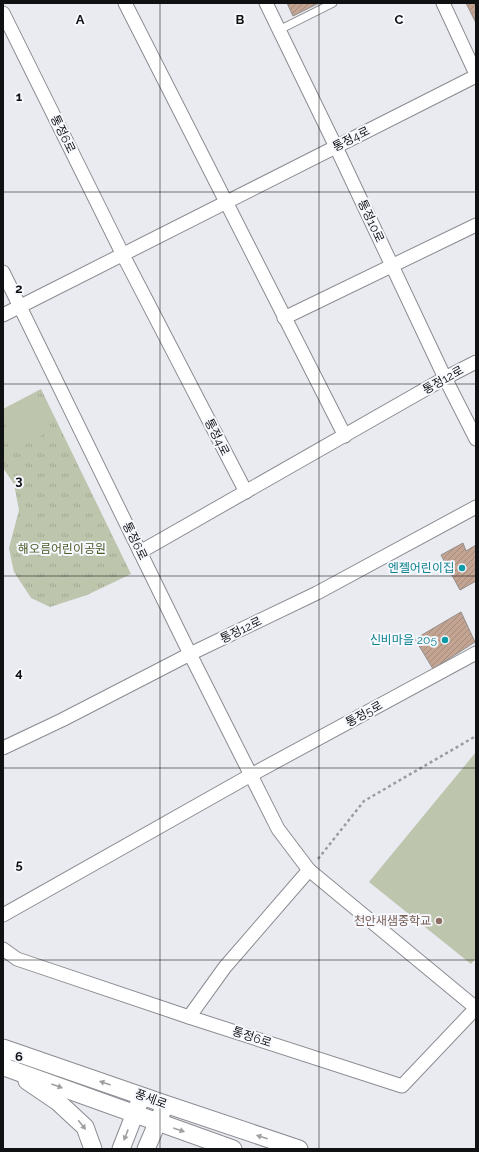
<svg xmlns="http://www.w3.org/2000/svg" width="479" height="1152" font-family="Raleway,'Noto Sans KR',sans-serif">
<defs>
<pattern id="grass-tufts" width="24" height="20" patternUnits="userSpaceOnUse"><rect width="24" height="20" fill="#bec5ad"/><path d="M3 7l-1-3M5 7V3M7 7l1-3M15 17l-1-3M17 17v-4M19 17l1-3" fill="none" stroke="#a2a894"/></pattern>
<pattern id="building-hatch" width="6" height="6" patternUnits="userSpaceOnUse"><rect width="6" height="6" fill="#c3a492"/><path d="M-1 1l2-2M0 6l6-6M5 7l2-2" fill="none" stroke="#a68c7d"/></pattern>
</defs>
<rect width="100%" height="100%" fill="#e9ebf1"/>
<polygon fill="url(#grass-tufts)" points="41,389 131,574 87,595 50,607 31,598 14,572 12,563 9,548 19,510 14,484 3,468 3,409"/>
<g fill="#bec5ad">
<polygon points="37,398 52,430 18,448 3,420 3,416"/>
<polygon points="476,752 476,958 471,964 369,882"/>
</g>
<g fill="url(#building-hatch)" stroke="#938e8b">
<polygon points="287,3 319,3 293,16"/>
<polygon points="466,3 476,3 476,23"/>
<polygon points="463,543 466,551 476,545 476,581 460,590 441,555"/>
<polygon points="461,612 475,642 433,669 415,639"/>
</g>
<g fill="none" stroke-linecap="round" stroke-linejoin="round">
<g stroke="#8b8c92" stroke-width="9">
<polyline id="service" points="279,30 333,3"/>
</g>
<g stroke="#8b8c92" stroke-width="15">
<g id="minor">
<polyline points="125,3 345,436"/>
<polyline points="266,3 336,147 445,378 476,439"/>
<polyline points="443,3 476,74"/>
<polyline points="3,13 123,255 246,492"/>
<polyline points="3,272 190,654 278,829 309,870 476,1008 402,1086 189,1017 17,959 3,949"/>
<polyline points="3,315 476,76"/>
<polyline points="284,318 476,225"/>
<polyline points="140,552 445,378 476,362"/>
<polyline points="3,748 62,720 190,654 317,593 476,507"/>
<polyline points="3,915 251,775 476,653"/>
<polyline points="189,1017 225,967 309,870"/>
</g>
</g>
<g stroke="#8b8c92" stroke-width="19">
<g id="tertiary">
<polyline points="3,1048 165,1104 299,1149"/>
<polyline points="3,1064 7,1068 233,1149"/>
<polyline points="27,1081 58,1102 85,1127 93,1149"/>
<polyline points="121,1149 139,1103"/>
<polyline points="146,1149 162,1112"/>
</g>
</g>
<polyline stroke="#9a9ca0" stroke-width="2.5" stroke-dasharray="3 3" stroke-linecap="butt" points="318,859 364,801 476,736"/>
<use href="#service" stroke="#fff" stroke-width="7"/>
<use href="#minor" stroke="#fff" stroke-width="13"/>
<use href="#tertiary" stroke="#fff" stroke-width="17"/>
</g>
<defs><path id="oneway-solid" d="M-6-.8H1V-3.2L6.5 0L1 3.2V.8H-6Z"/></defs>
<g fill="#9fa0a0">
<use href="#oneway-solid" transform="translate(105 1083) rotate(-161)"/>
<use href="#oneway-solid" transform="translate(57 1086) rotate(20)"/>
<use href="#oneway-solid" transform="translate(82 1125) rotate(51)"/>
<use href="#oneway-solid" transform="translate(179 1130) rotate(19)"/>
<use href="#oneway-solid" transform="translate(126 1135) rotate(111)"/>
<use href="#oneway-solid" transform="translate(262 1137) rotate(-162)"/>
</g>
<path fill="none" stroke="#101112" stroke-width="1" stroke-opacity="0.55" d="M160 3V1149M319 3V1149M3 192H476M3 384H476M3 576H476M3 768H476M3 960H476"/>
<g fill="#0f9aa8" stroke="#f6f8fe" stroke-width="1.5">
<circle cx="462" cy="568" r="4"/>
<circle cx="445" cy="640" r="4"/>
</g>
<circle fill="#8d6e63" stroke="#f6f8fe" stroke-width="1.5" cx="439" cy="921" r="4"/>
<g text-anchor="middle" dominant-baseline="central" stroke-width="4" stroke-linejoin="round" paint-order="stroke">
<g font-size="12" fill="#101112" stroke="#f6f8fe">
<text transform="translate(63 134) rotate(64)">통정6로</text>
<text transform="translate(351 139) rotate(-27)">통정4로</text>
<text transform="translate(371 221) rotate(65)">통정10로</text>
<text transform="translate(443 380) rotate(-29)">통정12로</text>
<text transform="translate(217 437) rotate(63)">통정4로</text>
<text transform="translate(135 541) rotate(64)">통정6로</text>
<text transform="translate(241 630) rotate(-26)">통정12로</text>
<text transform="translate(364 714) rotate(-29)">통정5로</text>
<text transform="translate(252 1037) rotate(18)">통정6로</text>
<text transform="translate(151 1099) rotate(20)">풍세로</text>
</g>
<g font-size="12" fill="#4e5b28" stroke="#f6f8fe">
<text x="62" y="549">해오름어린이공원</text>
</g>
<g font-size="12" fill="#0d838f" stroke="#f6f8fe" text-anchor="end">
<text x="454" y="568">엔젤어린이집</text>
<text x="437" y="640">신비마을 205</text>
</g>
<g font-size="12" fill="#785e54" stroke="#f6f8fe" text-anchor="end">
<text x="431" y="921">천안새샘중학교</text>
</g>
</g>
<g font-size="13" text-anchor="middle" font-weight="bold" fill="#101112" stroke="#f6f8fe" stroke-width="4" stroke-linejoin="round" paint-order="stroke">
<text x="80" y="24">A</text>
<text x="240" y="24">B</text>
<text x="399" y="24">C</text>
<text x="19" y="101">1</text>
<text x="19" y="293">2</text>
<text x="19" y="485">3</text>
<text x="19" y="677">4</text>
<text x="19" y="869">5</text>
<text x="19" y="1061">6</text>
</g>
<rect width="479" height="1152" fill="none" stroke="#101112" stroke-width="8"/>
</svg>
